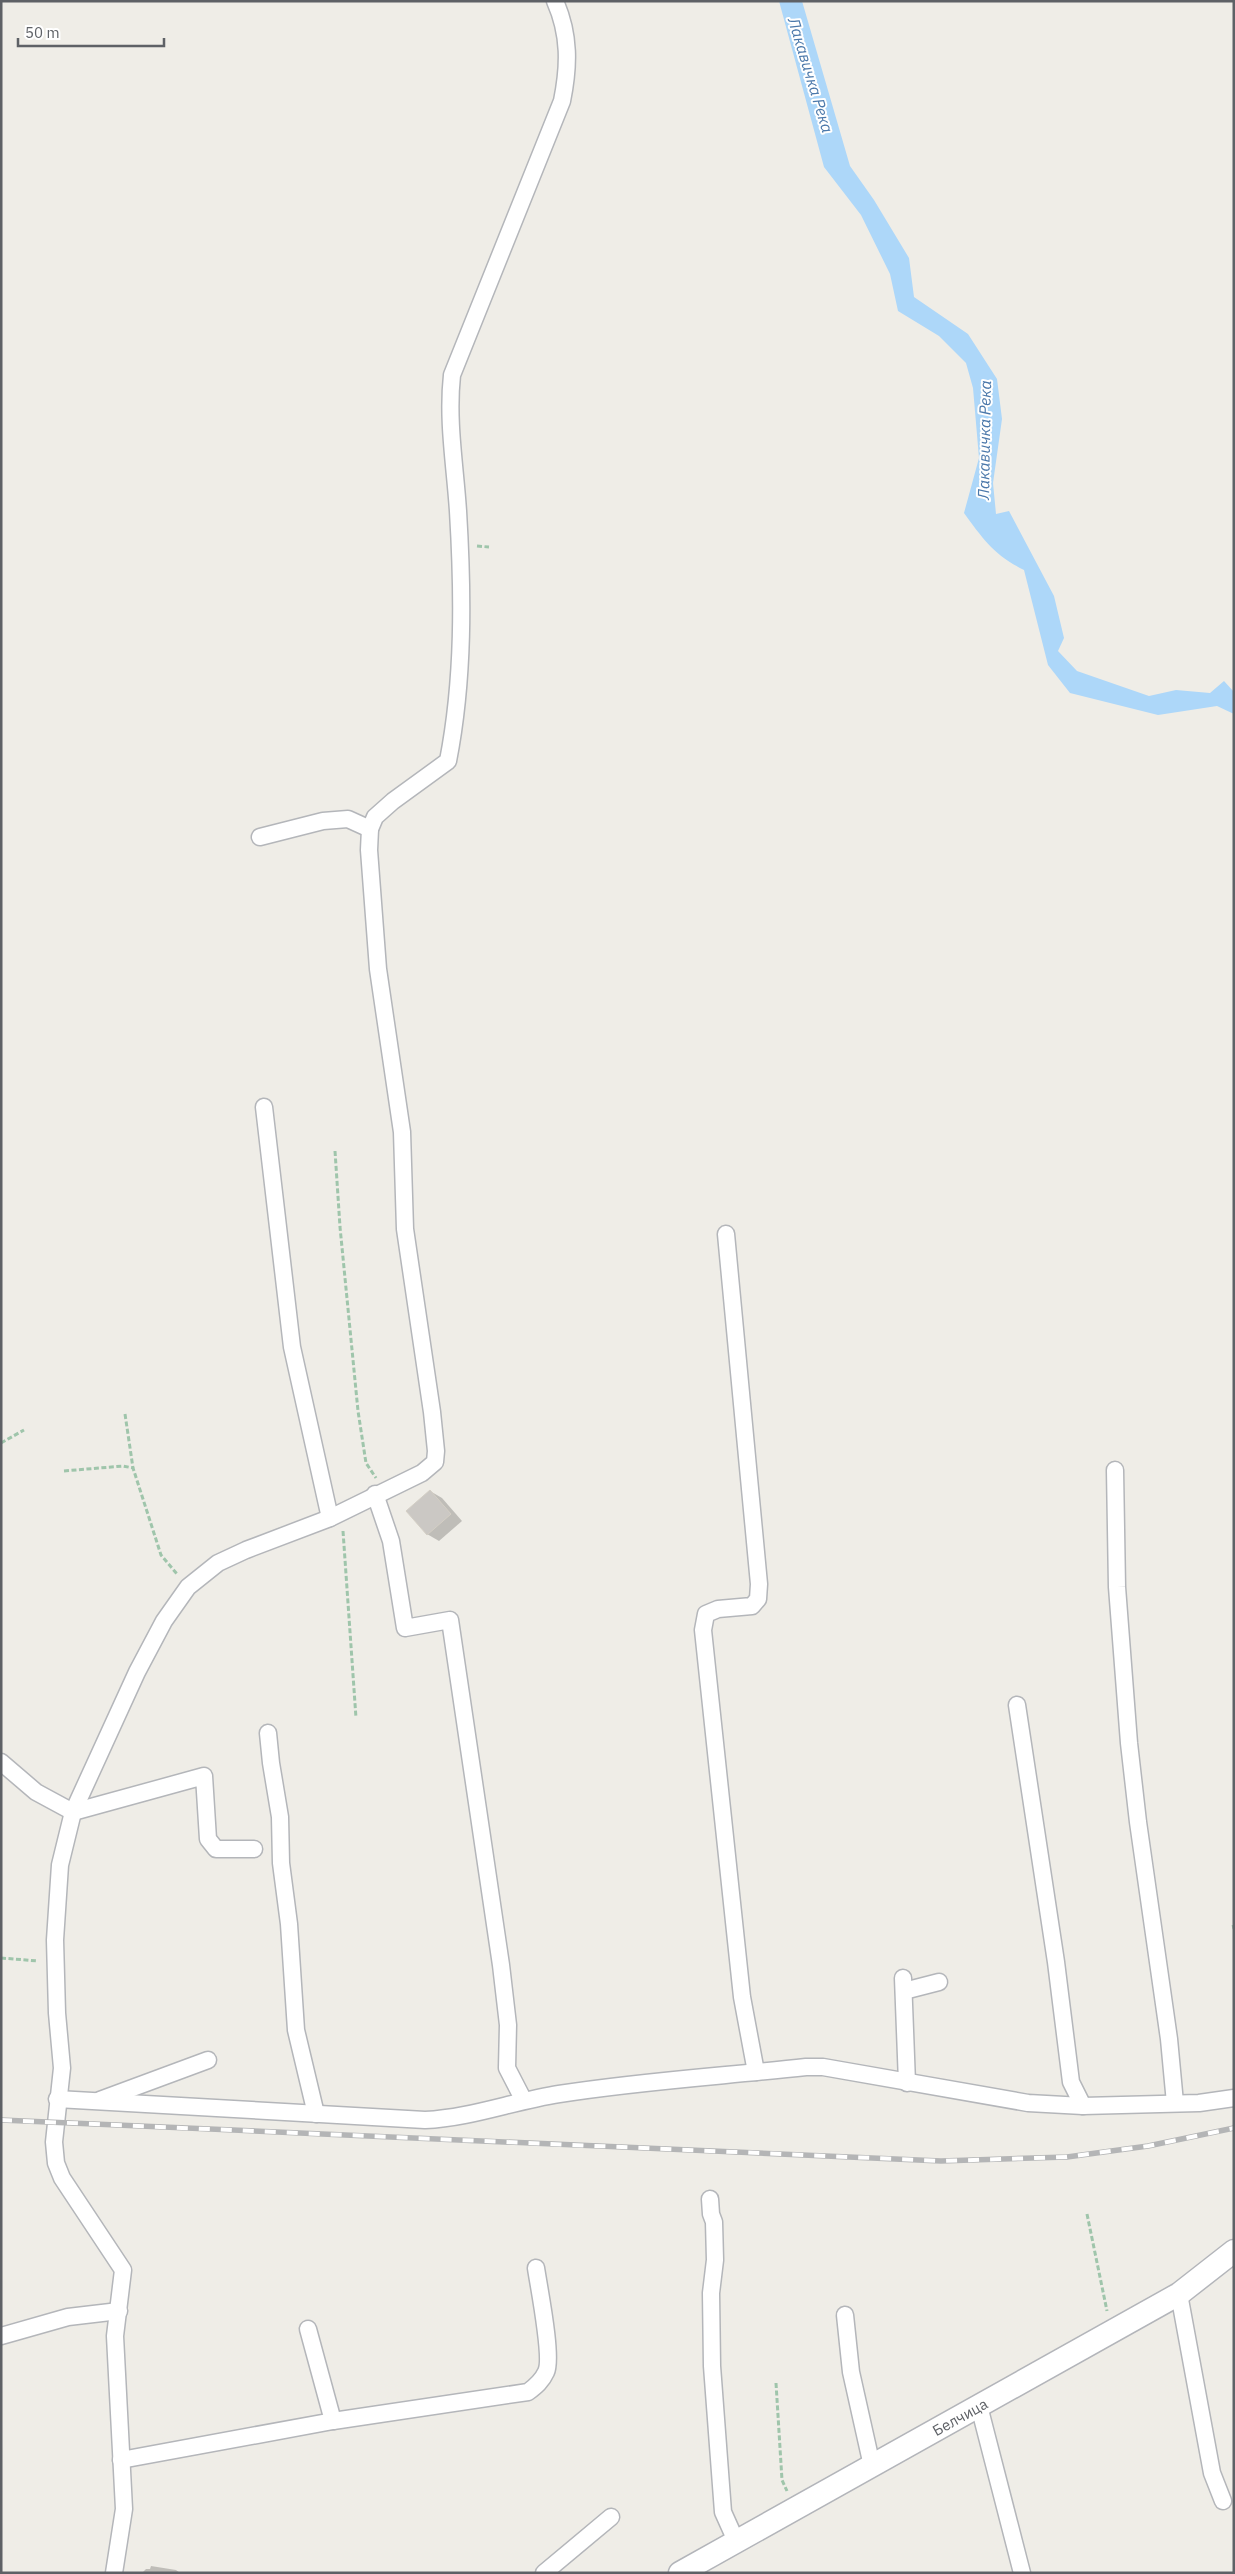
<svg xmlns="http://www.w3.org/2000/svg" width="1235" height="2574" font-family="'IBM Plex Sans',sans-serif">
<rect width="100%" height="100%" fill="#efede7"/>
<path fill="#add7f9" d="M779 1H802L850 166 874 200 909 258 914 297 968 334 997 379 1002 419 993 483 996 514 1009 511 1054 596 1064 638 1058 651 1077 671 1149 696 1176 690 1210 693 1224 681 1234 692V714L1217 706 1158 715 1070 693 1048 665 1024 570C994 555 983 539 964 513L979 458 973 388 966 363 939 336 898 311 890 274 861 215 824 167Z"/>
<g fill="#0003">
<polygon points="430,1491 442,1498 462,1521 439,1541 427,1534"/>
<polygon points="151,2566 176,2570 180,2573 142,2573 146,2569 150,2569"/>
</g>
<polygon fill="#cbc8c4" stroke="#d4cfc5" points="430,1490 451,1514 427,1535 406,1511"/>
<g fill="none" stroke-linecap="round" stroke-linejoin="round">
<g stroke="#b4b6ba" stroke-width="19">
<g id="minor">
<polyline points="260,837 323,821 348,819 370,829"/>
<polyline points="264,1107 292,1347 330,1518"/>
<polyline points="726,1234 759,1584 758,1599 752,1606 718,1609 706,1614 703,1630 742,1997 756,2072"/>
<polyline points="1115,1470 1117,1587 1129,1743 1138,1822 1169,2039 1175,2103"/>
<polyline points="375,1494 391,1541 405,1628 450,1620 501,1965 508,2025 507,2068 523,2099"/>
<polyline points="1017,1705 1056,1962 1071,2082 1083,2106"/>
<polyline points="268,1733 271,1763 280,1817 281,1863 289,1924 296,2030 316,2114"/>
<polyline points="1,1762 36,1792 73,1812 204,1776 208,1839 216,1849 254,1849"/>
<polyline points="903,1978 907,2083"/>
<polyline points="904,1991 939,1982"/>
<path d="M57 2099 425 2120C470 2118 514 2101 559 2094 641 2081 724 2076 806 2067H823L1028 2103 1083 2106 1199 2103 1234 2098"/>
<polyline points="100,2100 208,2060"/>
<polyline points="710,2199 711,2214 714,2222 715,2260 711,2293 712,2366 723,2512 736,2541"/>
<polyline points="1179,2294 1212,2473 1223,2501"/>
<polyline points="845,2315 851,2372 872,2466"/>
<polyline points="308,2329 333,2421"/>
<polyline points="1,2336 68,2317 119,2311"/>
<polyline points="979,2406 1022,2573"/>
<path d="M121 2460 333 2421 528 2392C536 2386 542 2381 546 2372 553 2358 539 2288 536 2268"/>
<path d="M114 2573 124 2509 115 2336 123 2270 62 2178 56 2163 54 2142 62 2068 57 2013 55 1940 60 1865 73 1812 137 1672 164 1621 188 1587 218 1563 246 1550 330 1518 422 1473 435 1462 436 1451 432 1412 405 1229 402 1132 378 969 369 850 370 829 375 817 393 801 448 761C464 679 463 594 458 511 455 465 447 421 452 375L562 101C569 66 570 35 555 1"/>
<polyline points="544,2573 611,2517"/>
</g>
</g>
<g stroke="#b3b5ba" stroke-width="25">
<polyline id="secondary" points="680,2573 1179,2294 1234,2251"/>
</g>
<g stroke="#9fc5ab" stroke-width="3" stroke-dasharray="5 2.5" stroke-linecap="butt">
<polyline points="477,546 489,547"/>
<polyline points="335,1151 340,1227 358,1411 366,1463 376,1478"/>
<polyline points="125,1414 133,1468"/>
<polyline points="1,1443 24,1430"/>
<polyline points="64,1471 123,1466 133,1468 161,1555 177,1574"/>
<polyline points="343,1531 356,1718"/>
<polyline points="1233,1925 1234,1929"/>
<polyline points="1,1958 38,1961"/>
<polyline points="1087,2214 1107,2311"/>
<polyline points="776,2383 782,2480 787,2491"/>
</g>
<use href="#minor" stroke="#fff" stroke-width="16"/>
<use href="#secondary" stroke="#fff" stroke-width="22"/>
<g stroke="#b4b5b6" stroke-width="5.5">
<polyline id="rail" points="1,2120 941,2161 1067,2157 1148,2146 1234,2128"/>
</g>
<use href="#rail" stroke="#fff" stroke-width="4" stroke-dasharray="11" stroke-linecap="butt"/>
</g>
<g text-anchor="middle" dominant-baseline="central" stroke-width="4" stroke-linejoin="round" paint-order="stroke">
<g font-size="15" fill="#5e6166" stroke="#fff">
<text transform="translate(960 2417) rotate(-29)">Белчица</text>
</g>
<g font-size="16" font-style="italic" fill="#4b78aa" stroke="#fff">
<text transform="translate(811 75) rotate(73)">Лакавичка Река</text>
<text transform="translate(984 440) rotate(-89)">Лакавичка Река</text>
</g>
</g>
<rect width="1235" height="2574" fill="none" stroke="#5e6166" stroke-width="5"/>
<path d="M18 38v8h146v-8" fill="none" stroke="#5e6166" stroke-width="2.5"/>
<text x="25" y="38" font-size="15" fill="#5e6166" stroke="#ffffff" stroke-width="4" paint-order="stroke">50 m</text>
</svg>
